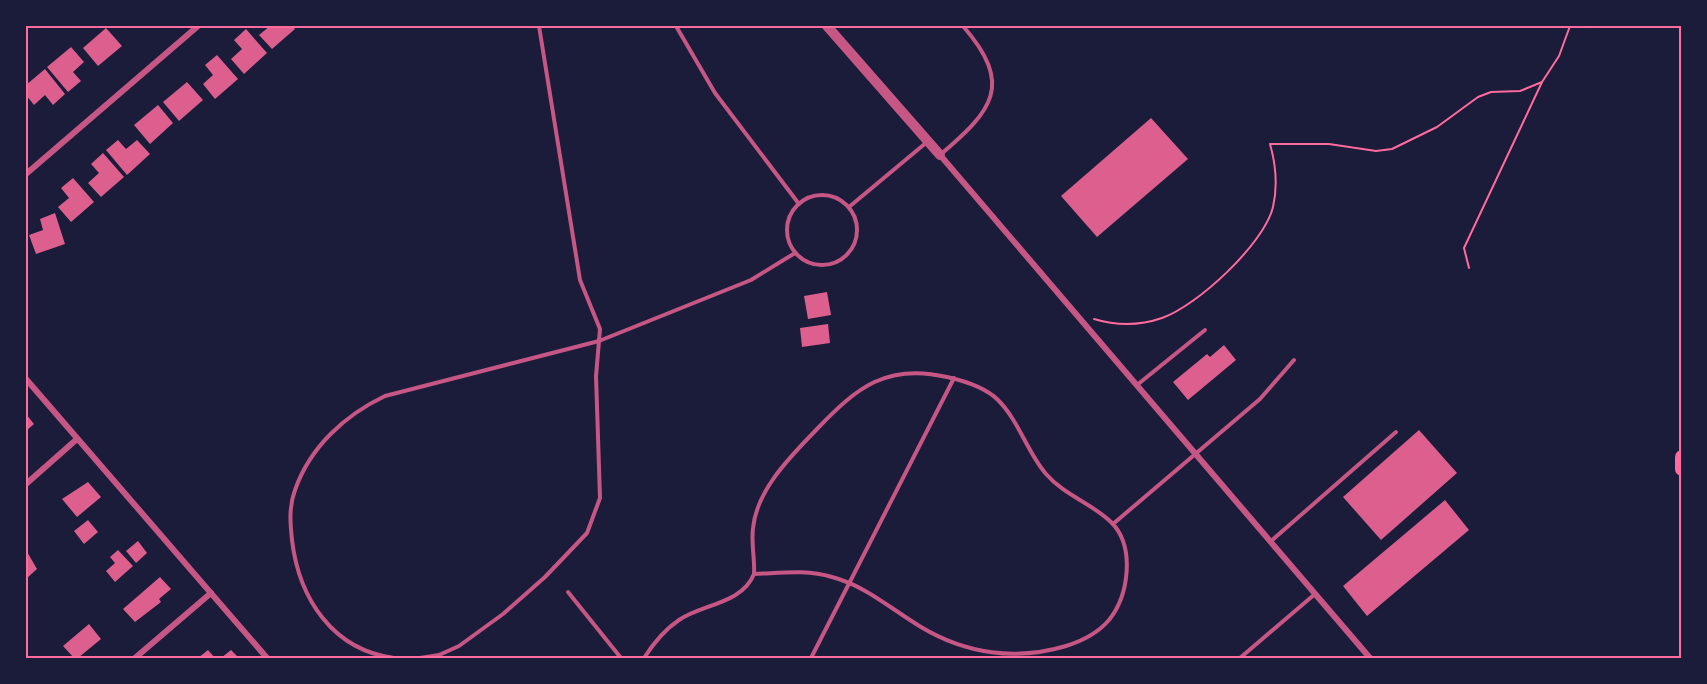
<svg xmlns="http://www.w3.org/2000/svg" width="1707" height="684" font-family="'Roboto Condensed',sans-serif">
<rect width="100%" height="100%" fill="#1b1b3a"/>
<g fill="#dd5f8e">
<polygon points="270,26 292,26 295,29 272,49 259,35"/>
<polygon points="106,28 122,46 98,66 83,48"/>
<polygon points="246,29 267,53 244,74 231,59 242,49 234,40"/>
<polygon points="71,47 84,62 73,72 81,81 68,92 47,67"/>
<polygon points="217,55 238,79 215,99 203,84 213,75 205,65"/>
<polygon points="45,69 65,94 53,105 45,95 34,105 26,95 26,85"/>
<polygon points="187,82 203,100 179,121 163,102"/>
<polygon points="158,105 173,123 150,144 134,125"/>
<polygon points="1151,118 1188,159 1097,237 1061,196"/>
<polygon points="118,140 126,149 137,140 150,154 127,175 106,150"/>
<polygon points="103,153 124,177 101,197 88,183 99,173 91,164"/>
<polygon points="73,178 94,202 71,222 58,207 69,198 61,188"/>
<polygon points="55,213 65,244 36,254 29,235 43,230 40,219"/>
<polygon points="827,292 831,315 808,319 804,296"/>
<polygon points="828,324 830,343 802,347 800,328"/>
<polygon points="1224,345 1236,360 1188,400 1173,382 1207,354 1210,357"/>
<polygon points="26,414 34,424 26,431"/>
<polygon points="1419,430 1457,473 1381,540 1343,497"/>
<polygon points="88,482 101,497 77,517 62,499"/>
<polygon points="1445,500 1469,530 1367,616 1343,586"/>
<polygon points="88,520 98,532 84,544 74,531"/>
<polygon points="138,541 147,553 136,563 126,551"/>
<polygon points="26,550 37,569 26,579"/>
<polygon points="118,550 133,566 115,582 106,571 115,563 110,557"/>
<polygon points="160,577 171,589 159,599 161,602 135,622 123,609"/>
<polygon points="89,624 101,639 78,658 74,658 63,646"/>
<polygon points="208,650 215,658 198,658"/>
<polygon points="231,650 239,658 221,658"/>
</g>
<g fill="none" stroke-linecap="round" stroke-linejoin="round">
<g stroke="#ff6b9d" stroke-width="2">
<polyline points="1469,268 1464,248 1542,82"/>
<path d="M1094 319C1117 326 1139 326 1162 318 1197 306 1264 244 1273 207 1278 185 1276 165 1270 144H1329L1376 151 1392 149 1437 127 1478 97 1491 92 1520 91 1542 82 1559 56 1570 26"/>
</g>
<g stroke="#c65784" stroke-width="4">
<polyline points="676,26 715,93 799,204"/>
<path d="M940 155C993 110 1014 85 963 26"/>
<circle cx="822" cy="230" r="35"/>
<polyline points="849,207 927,142"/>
<polyline points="1137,385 1205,330"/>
<polyline points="1113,524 1260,399 1294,360"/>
<polyline points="1270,542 1396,432"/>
<polyline points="568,592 621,658"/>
<path d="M394 658C333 650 299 599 292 540 290 522 289 506 295 490 310 447 345 415 385 396L599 341 751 280 795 253"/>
<polyline points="420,658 439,655 459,646 503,614 545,577 587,533 600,498 596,376 600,329 580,280 539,26"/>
<path d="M644 658C653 644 664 630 679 620 702 604 742 604 754 574 755 559 751 544 753 528 757 489 791 456 817 429 857 387 887 363 947 377 965 381 985 387 998 400 1019 421 1027 452 1046 474 1065 496 1092 503 1112 523 1135 547 1129 595 1109 620 1098 633 1082 641 1066 646 1016 661 966 654 921 627 891 609 866 586 832 577 806 569 781 573 754 574"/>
<polyline points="811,658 954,378"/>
<polyline points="1240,658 1315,594"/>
</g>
<g stroke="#c65784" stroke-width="6">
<polyline points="940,155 1370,658"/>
<polyline points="26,174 198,26"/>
<polyline points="26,379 267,658"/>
<polyline points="26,484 77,439"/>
<polyline points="135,658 211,593"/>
</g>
<polyline stroke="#c65784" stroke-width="10" points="827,26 940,155"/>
<polyline stroke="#ff6b9d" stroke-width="14" points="1682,457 1682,469"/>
</g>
<rect width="1707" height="684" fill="none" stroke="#1b1b3a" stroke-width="54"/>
<rect x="27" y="27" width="1653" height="630" fill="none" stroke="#ff6b9d" stroke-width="2"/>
</svg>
